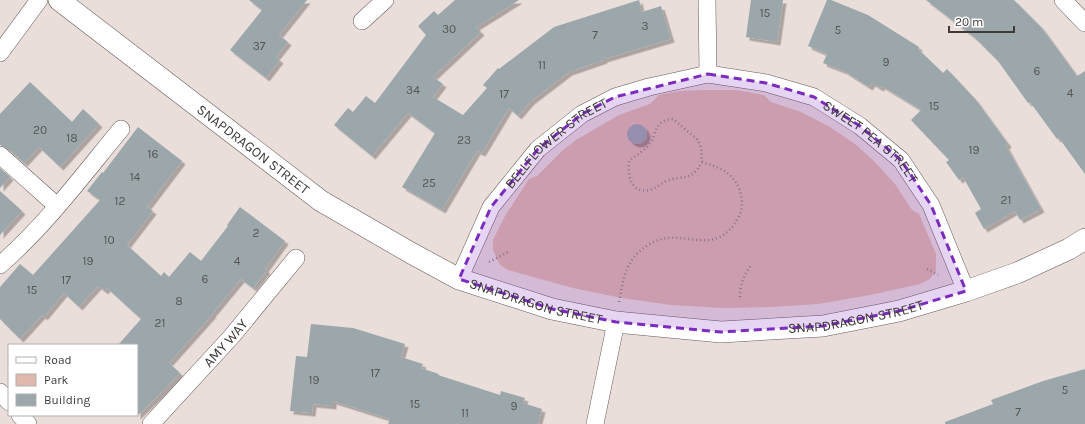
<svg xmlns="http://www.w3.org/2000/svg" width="1085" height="424" font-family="Karla,sans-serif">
<defs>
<filter id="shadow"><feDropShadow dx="3.5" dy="3.5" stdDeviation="0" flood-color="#0004"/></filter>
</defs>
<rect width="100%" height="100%" fill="#eadeda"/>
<polygon fill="#dfb9ab" points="703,90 736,90 764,95 771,102 801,112 830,127 855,144 876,163 895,184 912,210 919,214 936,254 936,271 930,279 920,284 870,295 818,304 771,307 723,308 671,305 622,298 573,288 508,270 500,265 493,250 493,240 505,216 529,179 537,176 562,151 576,140 619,115 650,104 659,95 680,91"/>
<g fill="#9ba7aa" filter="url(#shadow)">
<polygon points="249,0 307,0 279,35 288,42 276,57 280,60 266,78 230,50 262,10"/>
<polygon points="455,0 519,0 476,27 481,32 433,77 443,84 433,97 463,115 487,88 483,85 498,68 499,69 554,27 639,0 642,12 661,6 671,39 604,59 604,60 569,72 531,101 518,116 509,108 482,153 477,151 442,210 402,187 435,133 408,113 372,156 334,125 348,108 353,112 366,96 375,103 426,35 418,26 434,11 438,15"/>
<polygon points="751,0 783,0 777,42 746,37"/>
<polygon points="827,0 831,0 868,15 919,47 918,49 943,73 947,69 976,100 1008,144 1006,146 1041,209 1020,220 1015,211 984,229 975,213 981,209 963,177 959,180 946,162 949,160 911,120 921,110 882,86 880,88 872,83 869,87 844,71 823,63 827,54 808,46"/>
<polygon points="926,0 1014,0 1042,28 1077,76 1085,71 1085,174 1059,138 1057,139 1030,102 1028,103 998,61 975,38"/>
<polygon points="30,82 72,122 83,109 99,124 60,167 39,147 24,163 7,148 0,145 0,114"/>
<circle cx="637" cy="134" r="10"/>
<polygon points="138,127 182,161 147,207 153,211 127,245 161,276 164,272 169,277 190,252 201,261 228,226 227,225 240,207 285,241 265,269 267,270 253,288 241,279 212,314 213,314 169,363 180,373 164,390 137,416 137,345 118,345 141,319 107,288 105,291 98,286 79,307 64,293 44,317 42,315 20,339 0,319 0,287 20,264 33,275 100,200 87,191 102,172 103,173"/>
<polygon points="0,168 10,177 0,188"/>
<polygon points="0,191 22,211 0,235"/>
<polygon points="311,324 353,328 405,344 401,357 423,364 421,368 439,374 438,375 500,395 501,391 525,398 523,403 542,409 538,424 388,424 390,419 333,401 333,406 313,404 312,413 290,411 296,356 307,357"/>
<polygon points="1085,369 1085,424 945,424 945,422 993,404 991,400 1043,381"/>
</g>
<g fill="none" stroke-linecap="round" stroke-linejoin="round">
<g stroke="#645a57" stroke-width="18">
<g id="minor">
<polyline points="707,0 708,74"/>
<polyline points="1063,0 1085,23"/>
<polyline points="362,21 385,0"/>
<polyline points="0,53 39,0"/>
<polyline points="0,155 57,206"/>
<path d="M0 265C46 225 83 175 121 129"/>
<path id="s1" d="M459 279 491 207 538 149 582 114 615 97 649 87 708 74 766 83 814 97 860 126 901 160 931 205 966 291"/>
<polyline points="0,392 9,402"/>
<polyline points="20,415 28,424"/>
<path id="s2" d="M151 424 232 336 296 258"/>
<polyline points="595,424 616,322"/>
</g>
</g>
<g stroke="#645a57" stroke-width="22">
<g id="tertiary">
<path id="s3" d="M59 0 321 201 411 253 459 279 552 309 616 322 721 332 823 326 899 311 966 291 1017 273 1069 249 1085 239"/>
</g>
</g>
<g stroke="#8c8481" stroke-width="2.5" stroke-dasharray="1 3" stroke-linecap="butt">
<polyline points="489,262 508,252"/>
<polyline points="927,269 938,275"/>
<path d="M740 297C740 284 744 275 752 264"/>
<path d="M619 302C624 277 625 260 648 245 681 223 715 263 739 216 744 207 742 192 737 184 729 170 715 166 702 162 690 183 685 174 666 181 661 184 656 188 650 190 631 194 627 175 629 161 635 156 642 152 647 147 659 135 651 121 673 119L698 140 701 148 702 162"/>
</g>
<use href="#minor" stroke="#fff" stroke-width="17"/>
<use href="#tertiary" stroke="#fff" stroke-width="21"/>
</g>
<path fill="#7b2cbf" fill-opacity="0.2" stroke="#7b2cbf" stroke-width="3" stroke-dasharray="8 5" stroke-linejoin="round" d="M708 74 766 83 814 97 860 126 901 160 931 205 966 291 899 311 823 326 721 332 616 322 552 309 459 279 491 207 538 149 582 114 615 97Z"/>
<g text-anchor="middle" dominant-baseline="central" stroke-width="3" stroke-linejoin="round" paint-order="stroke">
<g font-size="12" fill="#555554">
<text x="765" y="13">15</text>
<text x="645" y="26">3</text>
<text x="449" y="29">30</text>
<text x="838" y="30">5</text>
<text x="595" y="35">7</text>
<text x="259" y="46">37</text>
<text x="886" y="62">9</text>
<text x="542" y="65">11</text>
<text x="1037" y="71">6</text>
<text x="413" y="90">34</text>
<text x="1070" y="93">4</text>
<text x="504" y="94">17</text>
<text x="934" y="106">15</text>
<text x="40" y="130">20</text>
<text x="72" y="138">18</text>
<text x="464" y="140">23</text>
<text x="974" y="150">19</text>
<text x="153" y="154">16</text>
<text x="135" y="177">14</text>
<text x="429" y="183">25</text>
<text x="1006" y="200">21</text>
<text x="120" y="201">12</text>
<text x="256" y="233">2</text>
<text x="109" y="240">10</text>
<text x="88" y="261">19</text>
<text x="237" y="261">4</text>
<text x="205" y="279">6</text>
<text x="66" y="280">17</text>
<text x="32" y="290">15</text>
<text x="179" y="301">8</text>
<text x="160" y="323">21</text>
<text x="375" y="373">17</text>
<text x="314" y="380">19</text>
<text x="1065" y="390">5</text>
<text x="415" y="404">15</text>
<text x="514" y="406">9</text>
<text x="1018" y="412">7</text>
<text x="465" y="413">11</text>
</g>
<g font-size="14" fill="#3e3a38" stroke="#fff">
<text stroke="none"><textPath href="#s1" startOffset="524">SWEET PEA STREET</textPath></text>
<text stroke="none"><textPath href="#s1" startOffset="171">BELLFLOWER STREET</textPath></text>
<text stroke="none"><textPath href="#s3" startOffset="245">SNAPDRAGON STREET</textPath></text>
<text stroke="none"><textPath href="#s3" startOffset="569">SNAPDRAGON STREET</textPath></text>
<text stroke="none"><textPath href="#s3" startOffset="893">SNAPDRAGON STREET</textPath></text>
<text stroke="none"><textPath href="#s2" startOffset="110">AMY WAY</textPath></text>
</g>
</g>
<rect x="8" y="344" width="130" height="72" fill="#ffffff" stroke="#b2b0af"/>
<rect x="16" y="357" width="20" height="6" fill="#ffffff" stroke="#b2b0af"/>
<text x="44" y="364" font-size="12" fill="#3e3a38">Road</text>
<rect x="16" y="374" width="20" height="12" fill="#dfb9ab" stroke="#b2b0af"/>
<text x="44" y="384" font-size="12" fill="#3e3a38">Park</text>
<rect x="16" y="394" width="20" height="12" fill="#9ba7aa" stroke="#b2b0af"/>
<text x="44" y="404" font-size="12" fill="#3e3a38">Building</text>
<path d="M949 26v6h65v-6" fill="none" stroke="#3e3a38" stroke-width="2"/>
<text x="955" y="26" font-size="12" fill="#3e3a38" stroke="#ffffff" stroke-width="3" paint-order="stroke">20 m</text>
</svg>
